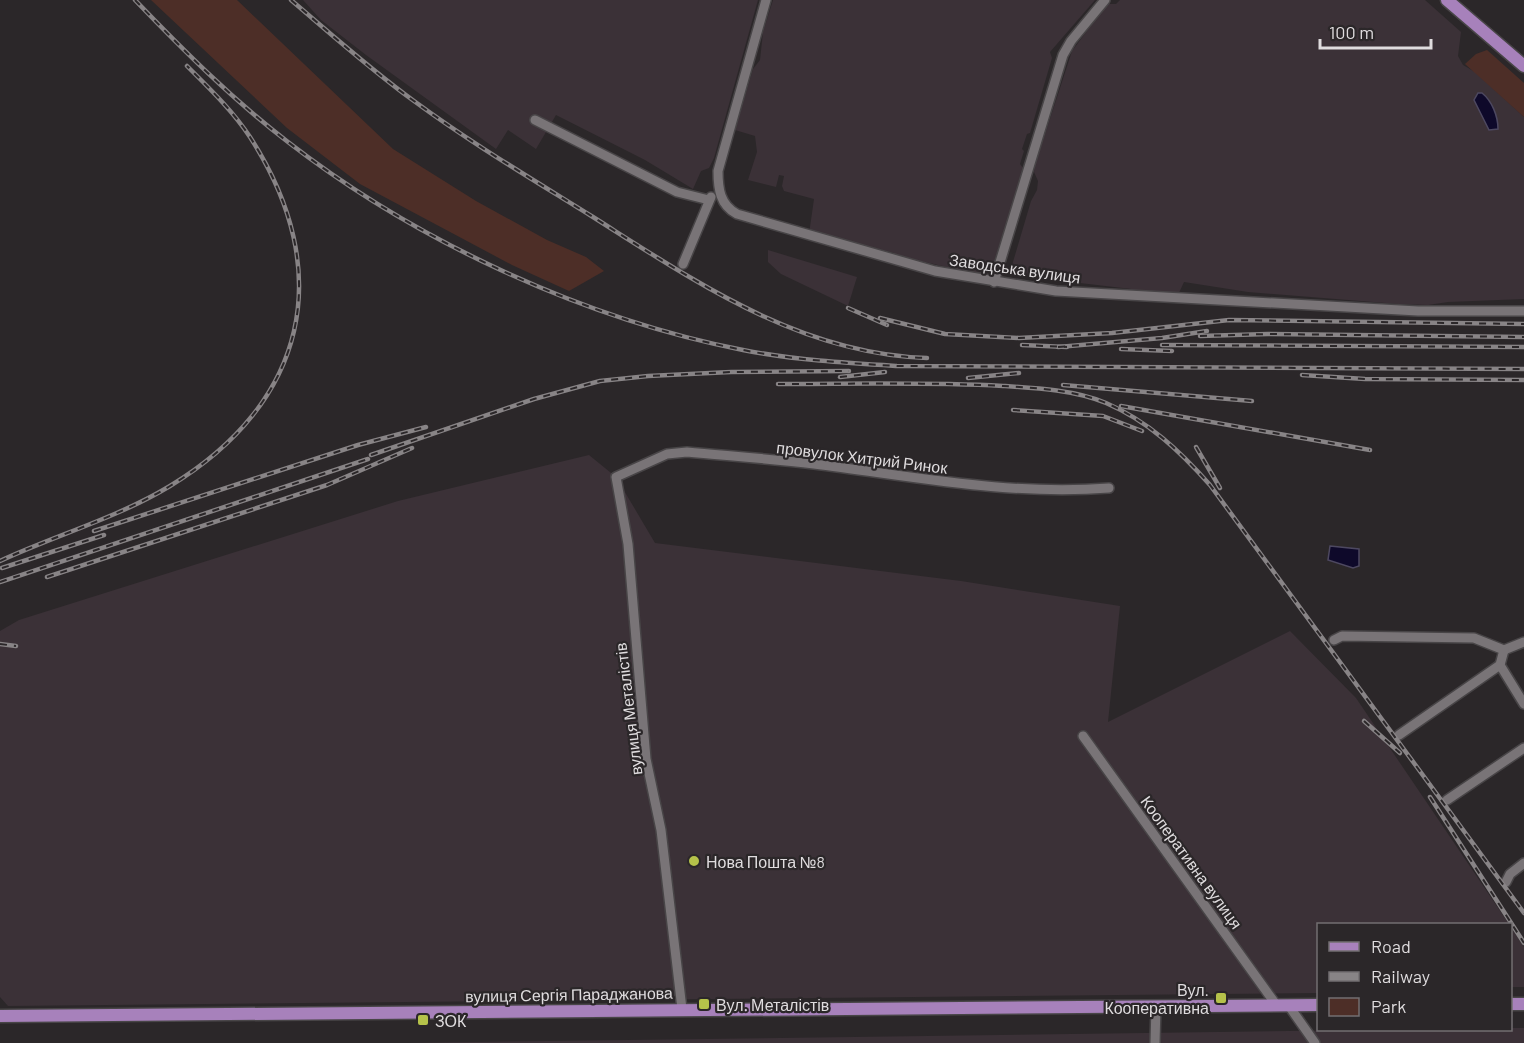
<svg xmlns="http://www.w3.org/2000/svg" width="1524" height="1043" font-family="Barlow,sans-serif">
<rect width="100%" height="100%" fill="#2b2729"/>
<g fill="#3b3137">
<polygon points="303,0 758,0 714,158 709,168 701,171 693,189 645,160 556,115 536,149 508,130 496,149 366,55 321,20"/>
<polygon points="773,0 1095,0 1050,52 1052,58 1030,133 1027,134 1022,149 1024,151 1020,164 1023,168 1015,196 991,272 986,276 894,255 894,253 863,245 862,248 809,234 814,199 784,191 782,186 784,176 779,175 776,187 748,180 757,152 755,136 735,130 753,69 760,60 763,32"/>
<polygon points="1120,0 1425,0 1461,32 1458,56 1463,65 1475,72 1524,117 1524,299 1448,302 1428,305 1398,304 1248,292 1184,282 1178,295 1131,294 1131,289 1029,277 1010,272 1031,201 1037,190 1038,181 1034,172 1035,165 1072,51 1107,4 1116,4"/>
<polygon points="768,250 857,277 848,306 781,274 768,262"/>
<polygon points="589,455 616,477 655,543 961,581 1120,606 1108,722 1290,631 1356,698 1509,924 1318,924 1318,993 8,1006 0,997 0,631 19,620 398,501"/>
<polygon points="1511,927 1524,947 1524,987 1511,987"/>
<polygon points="1511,1028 1524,1028 1524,1043 405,1043"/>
</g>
<g fill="#4d2e27">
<polygon points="151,0 237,0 393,149 476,201 547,240 586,257 604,271 569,291 512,265 360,184 287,128"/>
<polygon points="1487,50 1524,83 1524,117 1465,64 1476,54"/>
</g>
<g fill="#0e092a" stroke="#4d4860" stroke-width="1.5">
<path d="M1478 93H1482C1492 101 1498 116 1498 129L1489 130 1474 100Z"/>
<polygon points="1330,546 1359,549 1359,566 1353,568 1328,560"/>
</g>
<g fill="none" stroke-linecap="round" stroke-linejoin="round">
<g stroke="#484547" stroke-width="12">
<g id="minor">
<path d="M766 0 718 171C718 189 720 205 737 214L935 271 1056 291 1418 311H1524"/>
<polyline points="535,120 677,192 709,200"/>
<polyline points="683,264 711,197"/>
<polyline points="994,282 1063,55 1071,41 1105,0"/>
<polyline points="1334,640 1342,636 1474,638 1504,650 1524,642"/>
<polyline points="1504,650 1500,665 1524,704"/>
<polyline points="1399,735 1500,665"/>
<polyline points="1083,736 1277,1006"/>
<polyline points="1447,800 1524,748"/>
<polyline points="1506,882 1510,874 1524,863"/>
<polyline points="1289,1006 1315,1043"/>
<path d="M682 1009 661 830 646 759 628 544 616 477 667 454 687 452C730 456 772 459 814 464 912 476 1010 496 1109 488"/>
<polyline points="1155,1043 1156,1006"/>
</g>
</g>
<g stroke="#484547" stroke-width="15">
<g id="major">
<polyline points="1447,0 1524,66"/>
<polyline points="1510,1004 1524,1004"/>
<polyline points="0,1016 1318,1005"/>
</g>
</g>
<use href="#minor" stroke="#797477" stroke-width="9"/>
<use href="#major" stroke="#a781bb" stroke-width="12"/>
<g stroke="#888486" stroke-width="4.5">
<g id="rail">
<path d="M135 0C183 50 232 99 288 142 416 241 584 319 743 350 794 360 846 363 897 366L1524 369"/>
<path d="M291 0C331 34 371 70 414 101 471 143 532 179 593 217 696 282 800 354 927 358"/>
<polyline points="848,308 887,325"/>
<polyline points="880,318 945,334 1019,338 1112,333 1229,320 1524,324"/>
<polyline points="1200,336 1268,334 1524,337"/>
<polyline points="1022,345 1067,347"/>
<polyline points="1162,345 1524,347"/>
<polyline points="1058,347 1162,338 1207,331"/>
<polyline points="1121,349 1172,351"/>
<polyline points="1302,375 1365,379 1524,380"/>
<polyline points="840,377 885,372"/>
<polyline points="968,378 1019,373"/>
<path d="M778 384C853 384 928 382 1003 386 1037 388 1075 390 1106 403 1148 421 1180 451 1210 485L1524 913"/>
<polyline points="1063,385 1252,401"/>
<polyline points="1121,406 1370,450"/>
<polyline points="1013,410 1103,416 1142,431"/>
<polyline points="1196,447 1220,488"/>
<polyline points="371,455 534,399 600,381 648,376 731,372 849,371"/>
<polyline points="94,531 358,445 426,427"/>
<path d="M0 561C56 535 117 518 170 486 307 403 337 272 250 137 233 111 209 88 187 66"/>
<polyline points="2,568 104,535"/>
<polyline points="47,577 327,485 412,448"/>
<polyline points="0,582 368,459"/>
<polyline points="0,644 16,646"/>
<polyline points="1364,721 1400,753"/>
<polyline points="1430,797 1524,943"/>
</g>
</g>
<use href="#rail" stroke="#2b2729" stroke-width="2" stroke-dasharray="7" stroke-linecap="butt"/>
</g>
<g fill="#b5c24a" stroke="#2b2729" stroke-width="2">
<circle cx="694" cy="861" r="6"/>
<rect x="1215" y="992" width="12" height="12" rx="3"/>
<rect x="698" y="998" width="12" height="12" rx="3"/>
<rect x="417" y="1014" width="12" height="12" rx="3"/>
</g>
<g text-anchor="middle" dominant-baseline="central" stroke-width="4.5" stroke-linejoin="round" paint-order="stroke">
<g font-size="16" fill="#dfdcde" stroke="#2b2729">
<text transform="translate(1015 268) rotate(8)">Заводська вулиця</text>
<text transform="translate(862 457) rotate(7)">провулок Хитрий Ринок</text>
<text transform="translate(628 709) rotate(-97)">вулиця Металістів</text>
<text transform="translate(1192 862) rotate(54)">Кооперативна вулиця</text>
<text transform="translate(569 994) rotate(-1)">вулиця Сергія Параджанова</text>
</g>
<g font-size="16" fill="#dfdcde" stroke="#2b2729" text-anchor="start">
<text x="706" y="861">Нова Пошта №8</text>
<text x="1209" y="989" text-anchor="end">Вул.<tspan x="1209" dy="18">Кооперативна</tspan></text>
<text x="716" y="1004">Вул. Металістів</text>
<text x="435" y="1020">ЗОК</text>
</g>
</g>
<rect x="1317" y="923" width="195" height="108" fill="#2b2729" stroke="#736f71" stroke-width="1.5"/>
<rect x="1329" y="942" width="30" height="9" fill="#a781bb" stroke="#736f71" stroke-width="1.5"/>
<text x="1371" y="953" font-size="18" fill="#dfdcde">Road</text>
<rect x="1329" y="972" width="30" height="9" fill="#888486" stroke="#736f71" stroke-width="1.5"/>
<text x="1371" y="983" font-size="18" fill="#dfdcde">Railway</text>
<rect x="1329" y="998" width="30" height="18" fill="#4d2e27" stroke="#736f71" stroke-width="1.5"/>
<text x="1371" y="1013" font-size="18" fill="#dfdcde">Park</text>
<path d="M1320 39v9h111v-9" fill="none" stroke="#dfdcde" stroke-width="3"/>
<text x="1329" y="39" font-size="18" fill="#dfdcde" stroke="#2b2729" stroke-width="4.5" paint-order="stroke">100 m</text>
</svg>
